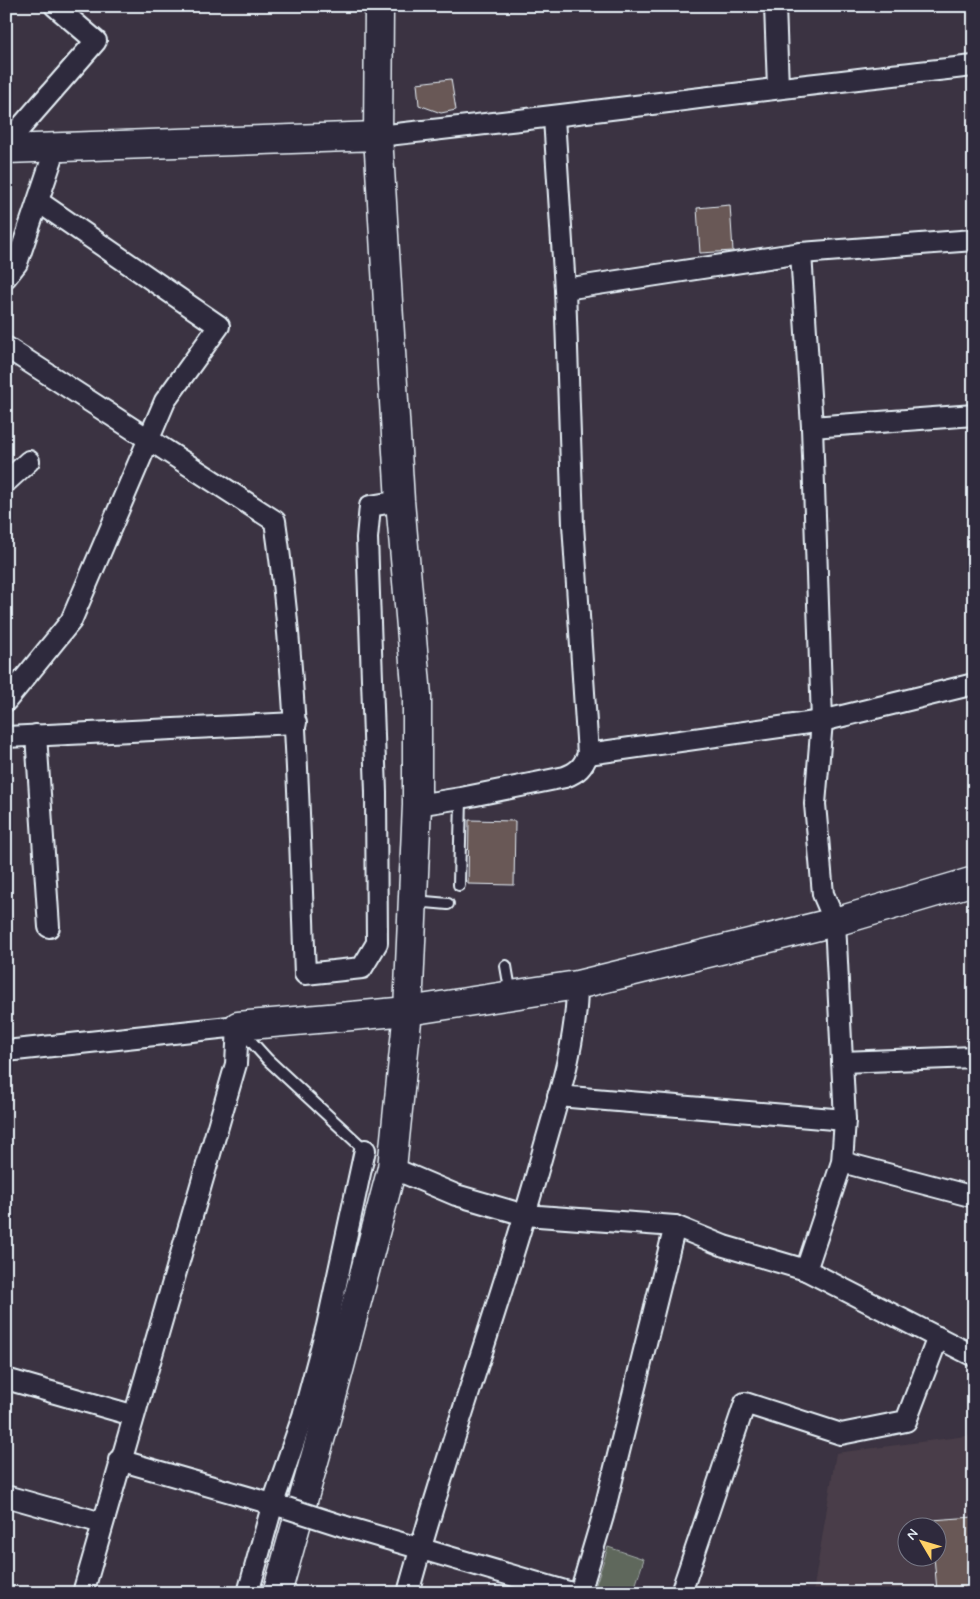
<svg xmlns="http://www.w3.org/2000/svg" width="980" height="1599" font-family="Mynerve,sans-serif">
<rect width="100%" height="100%" fill="#3b3342"/>
<filter id="ink" filterUnits="userSpaceOnUse"><feTurbulence type="fractalNoise" baseFrequency=".02" numOctaves="2"/><feDisplacementMap in="SourceGraphic" scale="10" xChannelSelector="R" yChannelSelector="G"/><feConvolveMatrix kernelMatrix="1 2 1 2 8 2 1 2 1" color-interpolation-filters="sRGB"/></filter>
<g filter="url(#ink)">
<path fill="#493e48" fill-rule="evenodd" d="M974 1435V1593H813L836 1453ZM908 1526H938V1556H908Z"/>
<polygon fill="#5f685b" stroke="#a4acaa" points="608,1547 644,1559 633,1593 601,1593 594,1590"/>
<g fill="#695957" stroke="#e8f1f8">
<polygon points="451,79 456,110 441,113 419,105 417,83"/>
<polygon points="730,205 733,251 700,253 697,208"/>
<polygon points="469,820 515,821 514,885 468,884"/>
<polygon points="974,1517 974,1593 937,1591 934,1556 938,1556 938,1526 932,1526 932,1520"/>
</g>
<g fill="none" stroke-linecap="round" stroke-linejoin="round">
<g stroke="#e8f1f8" stroke-width="14">
<g id="lane">
<polyline points="459,885 461,798"/>
<polyline points="414,901 448,904"/>
<polyline points="506,966 511,995"/>
<polyline points="240,1029 268,1060 365,1150"/>
</g>
</g>
<g stroke="#e8f1f8" stroke-width="24">
<g id="street">
<polyline points="775,6 778,87"/>
<path d="M378 136C577 115 775 87 974 66"/>
<polyline points="6,144 96,41 55,6"/>
<polyline points="801,253 812,427 822,721 815,804 823,894 835,922 845,1120 842,1162 806,1270"/>
<polyline points="6,277 17,263 56,147"/>
<polyline points="565,289 801,253 974,240"/>
<path d="M6 347 275 521C297 671 299 822 305 974L362 968 377 943 376 792 367 538 370 506 400 501"/>
<polyline points="812,427 974,415"/>
<polyline points="6,482 29,461"/>
<polyline points="6,701 71,621 165,401 219,326 39,202"/>
<polyline points="36,735 49,927"/>
<polyline points="6,737 296,723"/>
<polyline points="588,754 822,721 974,684"/>
<path d="M417 805 461 798 565 777C578 772 583 767 588 754L573 524 565 289 554 118"/>
<polyline points="6,1051 238,1026 236,1064 83,1593"/>
<polyline points="842,1062 974,1057"/>
<polyline points="558,1096 845,1120"/>
<polyline points="842,1162 974,1197"/>
<polyline points="392,1168 456,1195 525,1215 675,1226 724,1246 806,1270 974,1356"/>
<polyline points="6,1379 132,1415"/>
<polyline points="119,1460 286,1508"/>
<polyline points="6,1496 102,1523"/>
<polyline points="343,1526 572,1593"/>
<polyline points="248,1593 273,1503 303,1416 327,1326 365,1150"/>
<path d="M408 1593C447 1449 499 1309 539 1166 555 1107 577 1046 577 985"/>
<polyline points="580,1593 603,1516 675,1226"/>
<polyline points="681,1593 745,1403 841,1434 906,1421 938,1337"/>
</g>
</g>
<g stroke="#e8f1f8" stroke-width="31">
<g id="secondary">
<polyline points="378,136 379,6"/>
<polyline points="6,149 378,136 400,501 417,696 417,805 408,1011 392,1168 329,1408 277,1593"/>
<polyline points="238,1026 408,1011 577,985 835,922 974,881"/>
</g>
</g>
<use href="#lane" stroke="#2f2a3d" stroke-width="10"/>
<use href="#street" stroke="#2f2a3d" stroke-width="20"/>
<use href="#secondary" stroke="#2f2a3d" stroke-width="28"/>
<g stroke="#e8f1f8" stroke-width="24" stroke-linecap="butt">
<polyline id="street-bridge" points="287,1508 343,1526"/>
</g>
<use href="#street-bridge" stroke="#2f2a3d" stroke-width="20"/>
</g>
</g>
<rect width="980" height="1599" fill="none" stroke="#2f2a3d" stroke-width="25"/>
<rect x="12" y="12" width="955" height="1574" fill="none" stroke="#e8f1f8" stroke-width="2" filter="url(#ink)"/>
<g transform="translate(922 1542) rotate(308)"><circle r="24" fill="#2f2a3d" stroke="#797a88"/>
<path d="M0-4L9 19L0 12L-9 19Z" fill="#ffd166"/>
<text y="-8" font-size="14" font-weight="bold" text-anchor="middle" fill="#e8f1f8">N</text>
</g>
</svg>
